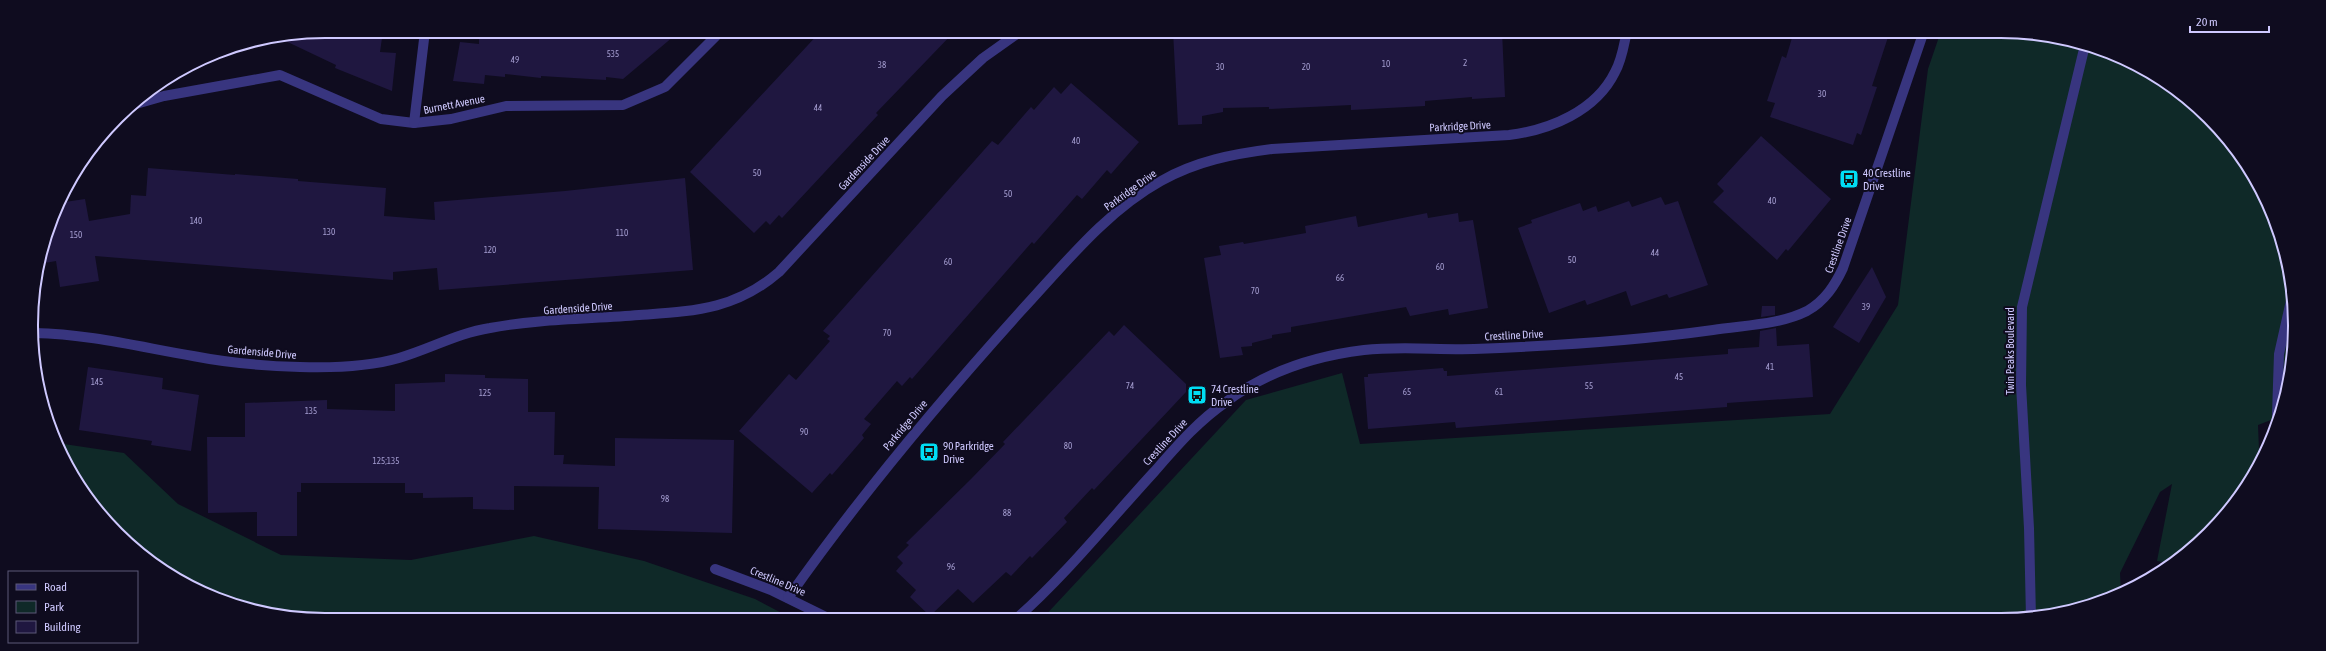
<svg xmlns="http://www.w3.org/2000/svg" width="2326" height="651" font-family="'Asap Condensed',sans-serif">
<rect width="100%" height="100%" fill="#0f0c1f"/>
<g fill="#0f2928">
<path d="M1941 31C2001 31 2055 32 2112 53 2122 57 2132 64 2142 69 2244 123 2304 238 2292 352 2291 362 2292 373 2289 383 2287 395 2281 406 2276 418L2258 425 2259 450 2262 457 2256 473 2209 534 2169 563 2157 561 2172 484 2160 492 2120 573 2121 593 2039 618 1042 619 1246 400 1342 373 1360 444 1830 414 1898 305 1928 69Z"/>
<polygon points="57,443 124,453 178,504 281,555 411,560 534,536 644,561 755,599 793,619 326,620 268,614 178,580 131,547 92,505 61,456"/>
</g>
<g fill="#1f1740">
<polygon points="326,31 383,31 380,52 396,53 392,91 335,68 336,65 275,36"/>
<polygon points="487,31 680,31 623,79 606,77 606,80 541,76 541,78 505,74 505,77 485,75 484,84 453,81 460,42 479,44 479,38 486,38"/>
<polygon points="821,31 955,31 876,113 878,115 782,218 779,215 770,225 766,221 754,233 690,172"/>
<polygon points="1173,31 1502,31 1505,97 1472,99 1472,97 1425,101 1425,106 1351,110 1351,105 1269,109 1269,107 1223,108 1223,112 1202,116 1202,124 1178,125"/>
<polygon points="1794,31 1890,31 1872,86 1877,87 1861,135 1857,133 1853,145 1770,117 1775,103 1767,101 1782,56 1786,58"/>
<polygon points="1071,83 1139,142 1111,174 1107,170 1082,199 1077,195 1034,244 1032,242 912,379 910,377 902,386 897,381 864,419 871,424 862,435 864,438 832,475 830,473 812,493 739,431 789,374 796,380 830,341 827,339 830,336 823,331 992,141 998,145 1031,107 1034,110 1054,87 1061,94"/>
<polygon points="1761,136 1831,199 1788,251 1786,249 1777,260 1713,202 1724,191 1717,184"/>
<polygon points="148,168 235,175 235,174 298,179 298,181 386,188 384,216 435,220 434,202 565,191 685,178 693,270 439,290 437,268 393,272 393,280 95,256 99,281 60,287 56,261 39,264 41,249 58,203 85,199 89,221 130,214 131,195 146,196"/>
<polygon points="1661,197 1665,205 1678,201 1708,285 1669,298 1667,294 1631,306 1626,291 1587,305 1585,300 1549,313 1518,228 1532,223 1531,220 1580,203 1583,211 1596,206 1598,212 1629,201 1632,207"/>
<polygon points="1427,213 1428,218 1458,213 1459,222 1473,220 1488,308 1449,315 1448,309 1410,316 1406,307 1291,327 1291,332 1272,335 1272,338 1252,343 1252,346 1241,347 1243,355 1220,358 1204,258 1221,255 1219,246 1243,242 1244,244 1306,233 1305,226 1356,216 1358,227"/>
<polygon points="1872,267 1886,297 1859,343 1833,327"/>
<polygon points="1762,306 1775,306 1775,315 1761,317"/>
<polygon points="1124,325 1186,384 1186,392 1094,490 1092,488 1064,518 1067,522 1032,558 1030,556 1011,576 1006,572 973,603 958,589 930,616 910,597 916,590 896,571 903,563 897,557 909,545 906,543 971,479 1005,444 1003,442 1109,331 1114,336"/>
<polygon points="1776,328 1777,346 1809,344 1813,397 1727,403 1727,407 1456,428 1455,422 1368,429 1364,377 1368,377 1368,374 1443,368 1444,371 1447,371 1447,376 1728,354 1728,349 1759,347 1760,331"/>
<polygon points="88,367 163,378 162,389 199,395 191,451 151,445 152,441 79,430"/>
<polygon points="445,374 485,375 485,378 528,379 528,412 555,412 554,455 564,455 563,464 615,466 615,438 734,440 732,533 598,529 599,487 514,486 514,510 473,509 473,497 423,498 423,493 405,493 405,483 301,483 301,492 297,492 297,536 257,536 257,512 208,513 207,437 245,437 245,403 327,400 327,409 395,411 395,384 445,382"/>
</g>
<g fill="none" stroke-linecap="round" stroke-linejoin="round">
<g stroke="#38357f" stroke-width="10">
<polyline points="129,106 164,96 280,75 381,119 414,123 451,119 506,106 623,105 665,87 721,31"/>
<polyline points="414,123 425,31"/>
<path d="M34 333C89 334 140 347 193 356 229 363 264 366 300 367 332 368 368 367 399 358 430 349 458 333 490 328 536 319 592 319 639 315 694 311 735 310 779 272L942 96 983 58 1021 31"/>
<polyline points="2277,415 2279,354 2292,296"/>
<polyline points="715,569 771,590 830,619"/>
<path d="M788 598C859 497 937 404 1020 312 1063 266 1105 212 1161 181 1196 161 1233 154 1272 149L1509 135C1550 130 1596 111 1615 72 1622 60 1624 44 1627 31"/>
<polyline points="2031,618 2029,528 2021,385 2022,307 2085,45"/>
<path d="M1016 619C1066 575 1109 521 1154 472 1176 447 1198 421 1226 402 1266 372 1314 356 1364 350 1400 346 1437 350 1474 349 1554 346 1634 341 1713 330 1744 325 1779 325 1807 311 1825 301 1835 285 1843 268L1924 31"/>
</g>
</g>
<defs>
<g id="bus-square" transform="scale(1)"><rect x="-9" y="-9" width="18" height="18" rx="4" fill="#00ddf4" stroke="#0f0c1f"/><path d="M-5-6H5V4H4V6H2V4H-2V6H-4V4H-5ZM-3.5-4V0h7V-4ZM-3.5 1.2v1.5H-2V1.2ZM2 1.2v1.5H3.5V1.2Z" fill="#111"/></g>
</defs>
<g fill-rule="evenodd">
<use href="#bus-square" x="1849" y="179"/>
<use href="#bus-square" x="1197" y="395"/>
<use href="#bus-square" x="929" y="452"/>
</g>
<g text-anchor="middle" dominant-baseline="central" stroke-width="4" stroke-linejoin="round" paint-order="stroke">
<g font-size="9" fill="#a39ccf">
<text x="613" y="54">535</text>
<text x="515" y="60">49</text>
<text x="1465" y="63">2</text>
<text x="1386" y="64">10</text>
<text x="882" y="65">38</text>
<text x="1220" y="67">30</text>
<text x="1306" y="67">20</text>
<text x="1822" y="94">30</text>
<text x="818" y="108">44</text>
<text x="1076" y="141">40</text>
<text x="757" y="173">50</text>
<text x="1008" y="194">50</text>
<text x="1772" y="201">40</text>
<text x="196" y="221">140</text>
<text x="329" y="232">130</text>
<text x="622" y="233">110</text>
<text x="76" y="235">150</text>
<text x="490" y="250">120</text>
<text x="1655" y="253">44</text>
<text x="1572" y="260">50</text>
<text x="948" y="262">60</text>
<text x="1440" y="267">60</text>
<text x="1340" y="278">66</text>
<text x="1255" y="291">70</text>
<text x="1866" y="307">39</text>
<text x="887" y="333">70</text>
<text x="1770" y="367">41</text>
<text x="1679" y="377">45</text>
<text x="97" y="382">145</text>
<text x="1130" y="386">74</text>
<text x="1589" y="386">55</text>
<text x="1407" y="392">65</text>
<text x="1499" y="392">61</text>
<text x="485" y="393">125</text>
<text x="311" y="411">135</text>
<text x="804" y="432">90</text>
<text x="1068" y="446">80</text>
<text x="386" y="461">125;135</text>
<text x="665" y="499">98</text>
<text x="1007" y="513">88</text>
<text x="951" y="567">96</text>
</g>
<g font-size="11" fill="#cfc9ff" stroke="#0f0c1f">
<text transform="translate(454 104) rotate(-11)">Burnett Avenue</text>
<text transform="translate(1460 126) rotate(-3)">Parkridge Drive</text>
<text transform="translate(864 163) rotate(-47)">Gardenside Drive</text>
<text transform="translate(1130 190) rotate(-36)">Parkridge Drive</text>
<text transform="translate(1838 245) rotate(-70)">Crestline Drive</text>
<text transform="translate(578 308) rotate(-4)">Gardenside Drive</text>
<text transform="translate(1514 335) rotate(-3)">Crestline Drive</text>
<text transform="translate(2010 351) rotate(-90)">Twin Peaks Boulevard</text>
<text transform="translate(262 352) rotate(5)">Gardenside Drive</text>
<text transform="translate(905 425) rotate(-50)">Parkridge Drive</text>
<text transform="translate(1165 442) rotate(-47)">Crestline Drive</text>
<text transform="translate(778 581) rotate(23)">Crestline Drive</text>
</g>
<g font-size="11" fill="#cfc9ff" stroke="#0f0c1f" text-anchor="start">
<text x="1863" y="173">40 Crestline<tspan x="1863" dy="13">Drive</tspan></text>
<text x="1211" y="389">74 Crestline<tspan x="1211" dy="13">Drive</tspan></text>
<text x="943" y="446">90 Parkridge<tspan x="943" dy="13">Drive</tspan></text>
</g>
</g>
<path d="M0 0H2326V651H0ZM325 38H2001A287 287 0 0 1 2288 325V326A287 287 0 0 1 2001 613H325A287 287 0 0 1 38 326V325A287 287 0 0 1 325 38Z" fill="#0f0c1f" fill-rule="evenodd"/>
<path fill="none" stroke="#cfc9ff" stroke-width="2" d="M325 38H2001A287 287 0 0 1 2288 325V326A287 287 0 0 1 2001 613H325A287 287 0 0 1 38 326V325A287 287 0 0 1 325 38Z"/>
<rect x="8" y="571" width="130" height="72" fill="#0f0c1f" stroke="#5c5879"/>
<rect x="16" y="584" width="20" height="6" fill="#38357f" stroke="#5c5879"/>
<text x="44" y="591" font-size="12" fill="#cfc9ff">Road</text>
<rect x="16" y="601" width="20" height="12" fill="#0f2928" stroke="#5c5879"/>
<text x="44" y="611" font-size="12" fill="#cfc9ff">Park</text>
<rect x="16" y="621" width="20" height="12" fill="#1f1740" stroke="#5c5879"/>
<text x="44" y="631" font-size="12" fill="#cfc9ff">Building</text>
<path d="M2190 26v6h79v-6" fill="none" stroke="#cfc9ff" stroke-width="2"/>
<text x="2196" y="26" font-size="12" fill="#cfc9ff" stroke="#0f0c1f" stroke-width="3" paint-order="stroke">20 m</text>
</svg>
